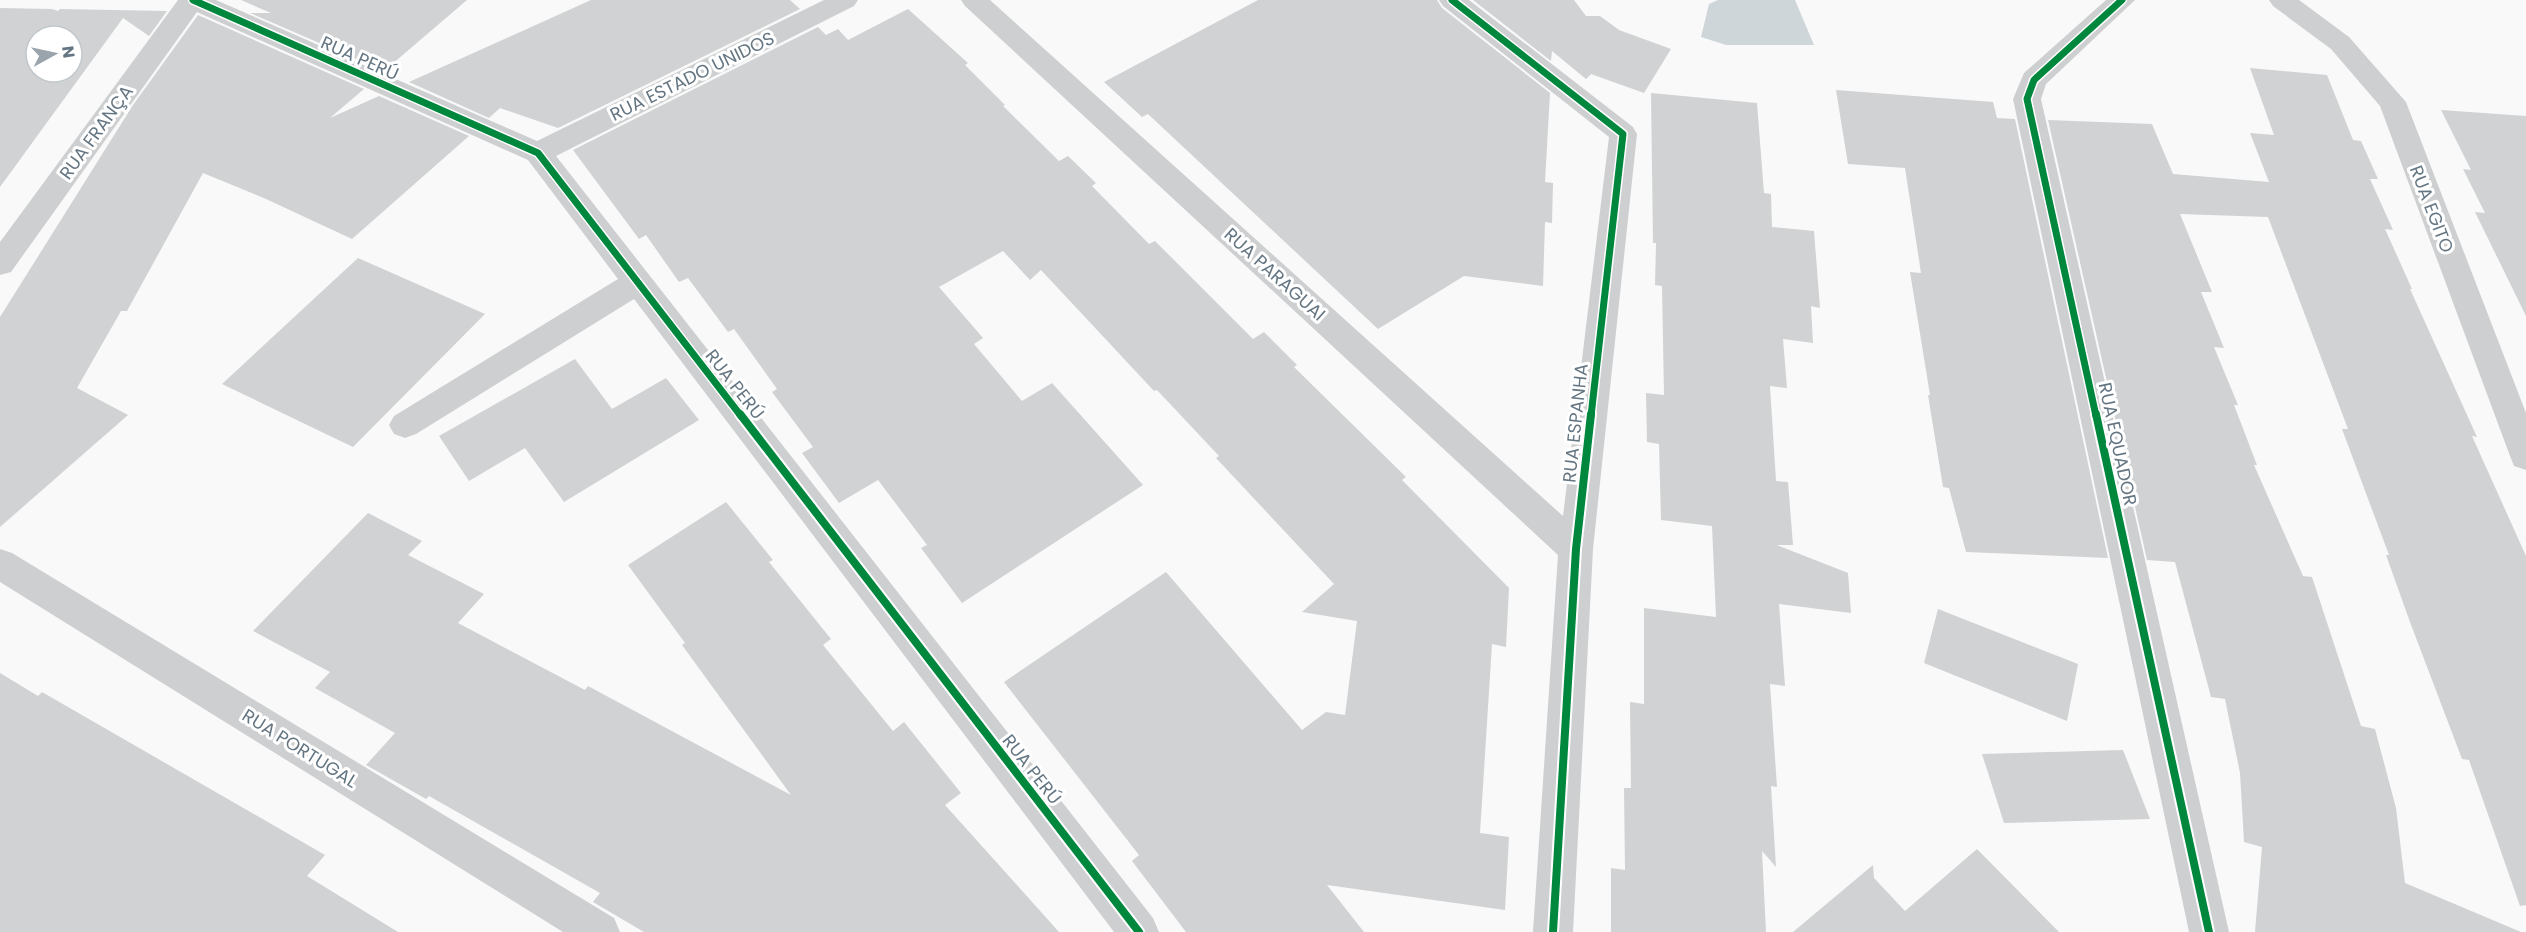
<svg xmlns="http://www.w3.org/2000/svg" width="2526" height="932" font-family="Poppins,sans-serif">
<rect width="100%" height="100%" fill="#f9f9f9"/>
<polygon fill="#ced6d9" points="1718,0 1795,0 1814,45 1726,45 1701,37 1709,4"/>
<g fill="#d0d2d3" fill-rule="evenodd">
<polygon points="241,0 467,0 384,71 250,13 271,13"/>
<polygon points="591,0 790,0 800,9 558,128 500,108 489,118 409,82"/>
<polygon points="1258,0 1437,0 1442,8 1550,93 1545,182 1553,183 1552,223 1545,222 1543,286 1464,276 1378,329 1148,114 1142,117 1104,82"/>
<polygon points="1473,0 1574,0 1586,16 1600,16 1619,30 1671,49 1644,93 1591,74 1586,79 1552,51 1551,61"/>
<path d="M0 8 52 9 58 11 60 9 167 11 149 36 123 18 0 187ZM36 36H72V72H36Z"/>
<polygon points="908,9 968,63 965,65 1005,105 1003,106 1059,161 1068,156 1096,183 1092,186 1149,244 1155,241 1253,339 1264,332 1297,365 1294,367 1406,477 1402,480 1509,588 1506,647 1492,644 1480,833 1509,837 1505,910 1327,885 1364,932 1186,932 1132,861 1139,855 1004,682 1166,572 1302,730 1326,712 1345,715 1357,621 1302,612 1334,584 1216,458 1219,456 1157,390 1154,391 1041,270 1030,280 1003,251 939,287 983,338 974,344 1022,401 1052,383 1143,485 962,603 921,548 927,545 878,480 839,503 802,453 813,447 772,392 777,389 734,329 728,332 688,278 679,282 646,235 639,239 573,150 818,27 826,35 838,29 848,40"/>
<polygon points="198,15 364,89 330,118 379,96 469,136 352,239 266,199 203,173 127,311 121,311 77,388 128,415 0,527 0,317 133,105"/>
<polygon points="2250,68 2327,75 2353,140 2361,141 2378,179 2370,179 2393,230 2385,229 2412,289 2410,289 2477,437 2472,436 2526,556 2526,905 2520,906 2469,760 2462,759 2410,622 2386,555 2389,555 2342,429 2348,429 2268,217 2180,214 2212,292 2201,292 2224,348 2214,347 2238,405 2234,405 2257,465 2254,465 2303,576 2312,577 2361,726 2375,729 2396,808 2405,883 2521,932 2255,932 2262,847 2244,842 2240,773 2225,699 2211,697 2175,562 2147,560 2048,120 2152,124 2173,174 2269,182 2250,133 2274,135"/>
<polygon points="1836,90 1993,102 1997,118 2015,119 2108,558 1966,552 1949,488 1943,487 1928,395 1930,395 1910,272 1921,273 1905,168 1848,164"/>
<polygon points="1651,93 1757,103 1764,193 1771,194 1772,227 1814,231 1820,308 1811,306 1813,343 1783,339 1787,388 1770,386 1776,481 1788,482 1793,545 1777,545 1848,573 1851,613 1779,604 1785,686 1770,684 1777,787 1771,786 1776,867 1762,851 1766,932 1611,932 1611,868 1625,870 1624,788 1631,788 1630,702 1644,704 1644,608 1716,617 1712,526 1661,520 1659,444 1647,442 1646,393 1664,395 1662,286 1655,285 1656,243 1653,243"/>
<polygon points="2441,110 2526,116 2526,316 2475,212 2485,213 2463,169 2471,170"/>
<polygon points="358,258 485,314 353,447 222,384"/>
<polygon points="575,359 612,409 666,378 699,420 564,502 525,448 469,481 439,436"/>
<polygon points="726,502 773,560 769,562 831,639 823,645 893,731 904,722 961,793 945,805 1059,932 644,932 593,902 600,893 429,796 426,799 366,765 395,733 315,688 330,672 253,631 368,513 422,541 408,555 484,594 458,623 585,690 588,686 791,795 682,645 685,643 628,565"/>
<polygon points="1938,609 2078,664 2067,721 1924,663"/>
<polygon points="0,673 38,696 42,692 325,855 307,876 398,932 0,932"/>
<polygon points="2123,750 2150,819 2004,823 1982,754"/>
<polygon points="1977,849 2059,932 1793,932 1873,865 1874,878 1905,911"/>
</g>
<g fill="none" stroke-linecap="round" stroke-linejoin="round">
<g fill="#cecfd0" fill-rule="evenodd">
<polygon points="178,0 216,0 537,141 824,0 858,0 854,6 556,156 1153,918 1159,932 1114,932 634,299 416,434 405,438 394,434 389,425 394,416 618,279 528,160 197,12 11,272 0,275 0,242"/>
<polygon points="961,0 990,0 1563,516 1609,137 1443,6 1439,0 1469,0 1633,127 1637,134 1593,549 1573,932 1533,932 1558,555 965,6"/>
<polygon points="2106,0 2135,0 2046,84 2041,99 2229,932 2189,932 2013,99 2024,73"/>
<polygon points="2269,0 2299,0 2349,37 2406,102 2526,413 2526,470 2514,466 2510,456 2380,106 2331,49 2273,6"/>
<polygon points="0,549 12,553 614,918 620,932 563,932 0,582"/>
</g>
<g stroke="#fff" stroke-width="10">
<g id="cycleway-far1">
<polyline points="193,0 538,153 741,416"/>
<polyline points="1452,0 1623,134 1591,416"/>
<polyline points="2096,416 2027,99 2034,80 2122,0"/>
</g>
</g>
<g stroke="#fff" stroke-width="12">
<g id="cycleway">
<polyline points="740,414 1139,932"/>
<polyline points="2096,414 2209,932"/>
<polyline points="1553,932 1576,549 1591,414"/>
</g>
</g>
<use href="#cycleway-far1" stroke="#00873e" stroke-width="7"/>
<use href="#cycleway" stroke="#00873e" stroke-width="8"/>
</g>
<g text-anchor="middle" dominant-baseline="central" stroke-width="6" stroke-linejoin="round" paint-order="stroke">
<g font-size="18" fill="#657683" stroke="#fff">
<text transform="translate(360 58) rotate(24)">RUA PERÚ</text>
<text transform="translate(692 76) rotate(-26)">RUA ESTADO UNIDOS</text>
<text transform="translate(96 132) rotate(-54)">RUA FRANÇA</text>
<text transform="translate(2432 209) rotate(69)">RUA EGITO</text>
<text transform="translate(1275 274) rotate(42)">RUA PARAGUAI</text>
<text transform="translate(735 384) rotate(52)">RUA PERÚ</text>
<text transform="translate(1575 423) rotate(-84)">RUA ESPANHA</text>
<text transform="translate(2118 444) rotate(78)">RUA EQUADOR</text>
<text transform="translate(300 748) rotate(32)">RUA PORTUGAL</text>
<text transform="translate(1032 769) rotate(52)">RUA PERÚ</text>
</g>
</g>
<g transform="translate(54 54) rotate(82)"><circle r="28" fill="#ffffff" stroke="#c1c8cd" stroke-width="1.5"/>
<path d="M0-4.5L10 22L0 15L-10 22Z" fill="#99a4ac"/>
<text y="-9" font-size="16" font-weight="bold" text-anchor="middle" fill="#657683">N</text>
</g>
</svg>
